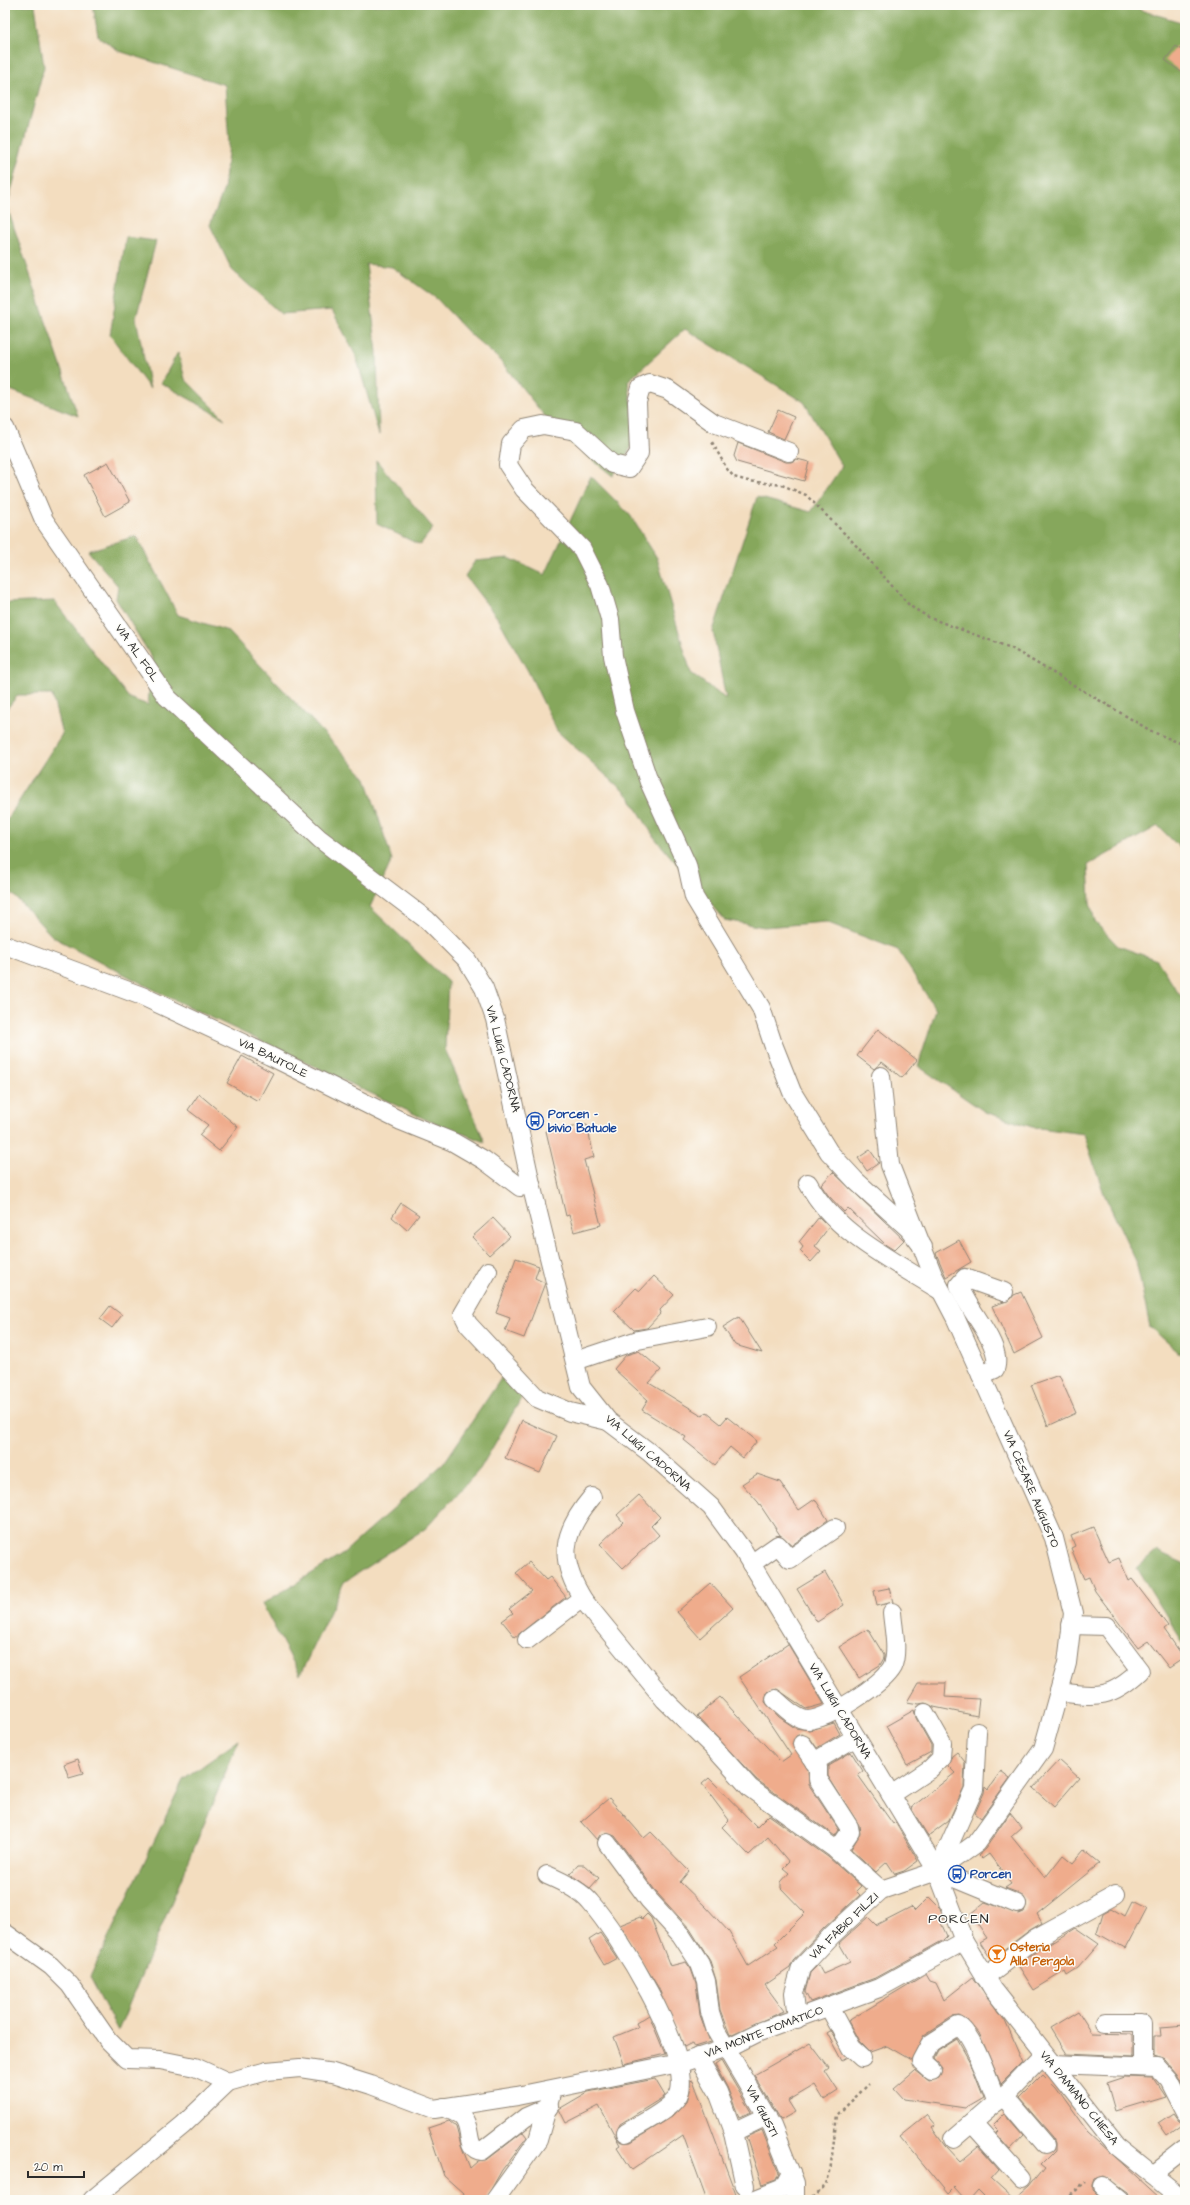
<svg xmlns="http://www.w3.org/2000/svg" width="1190" height="2205" font-family="'Architects Daughter',sans-serif">
<rect width="100%" height="100%" fill="#fdfcf7"/>
<filter id="ink" filterUnits="userSpaceOnUse"><feTurbulence type="fractalNoise" baseFrequency=".025" numOctaves="2"/><feDisplacementMap in="SourceGraphic" scale="8" xChannelSelector="R" yChannelSelector="G"/><feConvolveMatrix kernelMatrix="1 2 1 2 8 2 1 2 1" color-interpolation-filters="sRGB"/></filter>
<filter id="wash" filterUnits="userSpaceOnUse"><feTurbulence type="fractalNoise" baseFrequency=".012" numOctaves="4" result="noise"/><feDisplacementMap in="SourceGraphic" scale="16" xChannelSelector="R" yChannelSelector="G"/><feGaussianBlur stdDeviation="0.9" result="paint"/><feColorMatrix in="noise" values="0 0 0 0 0 0 0 0 0 0 0 0 0 0 0 0 0 1.4 0 .05"/><feComposite in="paint" operator="in"/></filter>
<g filter="url(#wash)">
<rect width="100%" height="100%" fill="#f3ddbf"/>
<g fill="#86a75b" stroke="#586943">
<polygon points="5,5 35,5 44,67 7,207 78,416 5,388"/>
<polygon points="93,5 1135,5 1140,10 1181,22 1185,26 1185,853 1158,826 1088,865 1090,902 1095,922 1118,946 1157,960 1179,994 1185,999 1185,1358 1150,1327 1136,1261 1104,1194 1084,1134 1032,1127 985,1112 918,1066 936,1010 898,950 826,922 764,927 724,920 654,837 630,797 557,731 528,671 499,620 465,576 475,561 509,558 545,575 591,476 630,515 657,558 691,673 726,699 713,631 757,497 811,512 842,466 804,402 685,329 628,381 637,438 613,476 558,433 499,359 470,334 437,299 392,267 366,264 377,352 379,435 356,356 332,310 281,314 232,270 210,225 224,189 229,144 225,85 119,51 98,36"/>
<polygon points="126,237 156,241 136,318 150,389 110,335"/>
<polygon points="178,352 185,379 225,419 161,383"/>
<polygon points="376,460 433,528 420,545 377,524"/>
<polygon points="136,536 178,615 228,631 366,778 392,860 370,907 448,982 445,1049 485,1142 427,1120 166,996 53,937 5,886 5,823 62,734 52,695 18,695 5,711 5,603 54,601 129,698 148,705 152,658 116,599 118,586 88,551"/>
<polygon points="502,1377 525,1392 480,1469 426,1528 344,1582 300,1675 262,1604 340,1556 444,1463"/>
<polygon points="1157,1551 1185,1564 1185,1646 1137,1568"/>
<polygon points="239,1740 118,2031 90,1977 183,1780"/>
</g>
<g id="blocks">
<g fill="#efac8c">
<polygon points="1176,46 1185,52 1185,75 1165,60"/>
<polygon points="778,410 794,417 784,439 768,432"/>
<polygon points="738,443 786,462 791,462 797,459 809,462 804,481 737,462 734,456"/>
<polygon points="108,462 130,502 105,516 84,475"/>
<polygon points="878,1029 917,1060 902,1078 882,1062 874,1069 857,1056"/>
<polygon points="242,1056 273,1073 258,1101 227,1083"/>
<polygon points="199,1094 238,1127 219,1151 199,1135 208,1125 188,1110"/>
<polygon points="587,1125 594,1157 584,1160 601,1225 574,1232 569,1215 566,1216 546,1131"/>
<polygon points="870,1150 879,1163 867,1171 858,1158"/>
<polygon points="833,1172 904,1240 894,1250 886,1245 848,1208 844,1212 828,1195 821,1185"/>
<polygon points="401,1203 419,1215 407,1230 392,1217"/>
<polygon points="819,1217 829,1227 815,1246 821,1251 811,1262 800,1251 803,1247 799,1242"/>
<polygon points="493,1218 510,1236 489,1255 472,1237"/>
<polygon points="959,1240 971,1262 946,1277 936,1253"/>
<polygon points="516,1258 539,1266 535,1278 545,1283 524,1338 505,1331 510,1318 496,1313"/>
<polygon points="654,1276 674,1295 660,1310 661,1313 647,1328 634,1330 614,1311 636,1288 640,1291"/>
<polygon points="1021,1292 1043,1338 1014,1354 992,1306 1010,1300 1014,1295"/>
<polygon points="110,1306 122,1315 112,1328 100,1319"/>
<polygon points="739,1317 762,1353 735,1345 723,1327"/>
<polygon points="639,1351 661,1370 649,1383 703,1416 706,1412 721,1424 727,1417 757,1441 743,1458 730,1447 715,1465 684,1440 686,1437 642,1410 648,1400 614,1369 626,1355"/>
<polygon points="1059,1375 1076,1413 1048,1426 1031,1385"/>
<polygon points="522,1420 557,1436 540,1473 505,1458"/>
<polygon points="757,1474 780,1482 799,1510 815,1499 828,1520 792,1545 780,1535 758,1502 742,1484"/>
<polygon points="639,1495 660,1517 651,1526 659,1535 623,1568 600,1544 623,1522 617,1515"/>
<polygon points="1093,1527 1109,1562 1119,1558 1129,1581 1132,1579 1168,1626 1164,1629 1184,1658 1169,1668 1148,1641 1138,1648 1095,1591 1089,1577 1084,1579 1071,1548 1075,1546 1071,1536"/>
<polygon points="529,1562 546,1580 550,1577 566,1597 515,1637 502,1621 513,1613 509,1609 532,1591 516,1573"/>
<polygon points="825,1572 844,1605 817,1622 797,1589"/>
<polygon points="710,1583 733,1608 700,1638 677,1612"/>
<polygon points="889,1588 893,1602 877,1606 874,1591"/>
<polygon points="868,1629 884,1655 884,1658 880,1665 859,1678 839,1647"/>
<polygon points="788,1644 824,1704 806,1709 777,1689 767,1692 765,1702 779,1717 795,1728 810,1730 834,1723 840,1734 817,1748 810,1738 801,1734 796,1736 792,1744 808,1770 809,1785 839,1830 835,1836 757,1780 697,1716 720,1697 781,1762 791,1755 739,1677"/>
<polygon points="918,1683 946,1683 945,1697 979,1699 977,1716 934,1707 925,1703 919,1704 907,1702"/>
<polygon points="914,1710 916,1718 931,1745 931,1752 907,1765 886,1726"/>
<polygon points="851,1752 863,1771 858,1775 893,1824 895,1822 918,1861 904,1871 895,1874 887,1862 876,1872 851,1849 860,1834 859,1825 828,1776 828,1766"/>
<polygon points="957,1752 965,1762 964,1787 949,1820 928,1836 911,1808 955,1773 948,1766 952,1756"/>
<polygon points="78,1759 83,1774 69,1778 64,1764"/>
<polygon points="1059,1760 1079,1778 1054,1807 1033,1788"/>
<polygon points="1001,1771 1010,1778 981,1818 975,1813 984,1793 985,1786 988,1789"/>
<polygon points="709,1778 757,1827 769,1815 828,1857 861,1886 856,1891 860,1895 824,1928 793,1961 790,1968 765,1985 784,2011 730,2035 720,2010 716,1980 710,1961 690,1929 657,1893 615,1836 605,1833 600,1835 597,1840 581,1822 609,1798 644,1838 651,1832 689,1871 680,1882 706,1907 729,1932 748,1966 778,1946 775,1943 805,1913 781,1888 781,1882 789,1873 783,1868 789,1862 768,1837 749,1855 722,1827 729,1820 702,1784"/>
<polygon points="1010,1813 1021,1827 1011,1836 1045,1878 1063,1855 1073,1863 1084,1850 1100,1863 1037,1914 1042,1923 1030,1930 991,1959 980,1942 987,1938 970,1914 985,1902 1019,1914 1024,1912 1027,1903 1021,1894 1005,1888 1011,1884 989,1854 982,1859 978,1855 985,1849"/>
<polygon points="578,1865 584,1865 599,1878 590,1888 570,1874"/>
<polygon points="929,1897 940,1908 944,1919 941,1923 947,1936 942,1941 875,1978 810,2002 805,1992 810,1973 818,1965 823,1974 850,1962 839,1943 868,1917 876,1925 911,1907 915,1911"/>
<polygon points="1132,1902 1146,1909 1125,1949 1097,1933 1103,1913 1112,1908 1125,1916"/>
<polygon points="647,1914 651,1918 670,1966 686,1962 691,1969 696,1983 700,2015 710,2042 694,2047 692,2043 684,2047 658,1987 620,1925 640,1917 642,1919"/>
<polygon points="1076,1928 1099,1944 1078,1968 1067,1975 1065,1971 1034,1990 1018,1965 1042,1947 1053,1941 1054,1942"/>
<polygon points="600,1933 617,1958 604,1965 589,1940"/>
<polygon points="926,1974 930,1981 936,1983 944,2000 973,1977 1005,2021 1023,2062 1001,2084 979,2033 970,2022 959,2016 952,2017 924,2035 911,2060 887,2046 870,2052 859,2041 848,2021"/>
<polygon points="1078,2011 1092,2033 1132,2034 1132,2057 1066,2054 1050,2028"/>
<polygon points="649,2015 665,2054 624,2064 614,2037 638,2027 636,2023"/>
<polygon points="1185,2024 1185,2089 1177,2074 1166,2061 1154,2057 1154,2035 1161,2035 1160,2026"/>
<polygon points="830,2031 847,2058 842,2061 827,2033"/>
<polygon points="957,2039 971,2064 984,2097 965,2108 904,2099 894,2088 915,2070 929,2081 939,2078 942,2068 934,2059 938,2051"/>
<polygon points="810,2043 829,2068 825,2071 838,2091 824,2100 815,2085 788,2101 795,2112 781,2120 754,2075"/>
<polygon points="721,2061 751,2112 739,2117 727,2087 715,2065"/>
<polygon points="1043,2074 1055,2086 1087,2131 1162,2200 1130,2200 1127,2192 1104,2176 1095,2179 1093,2185 1093,2190 1103,2200 1016,2200 1030,2188 1046,2168 1041,2164 1055,2150 1055,2142 1053,2137 1019,2098"/>
<polygon points="1125,2077 1153,2078 1165,2096 1115,2111 1107,2083"/>
<polygon points="655,2079 665,2096 620,2124 616,2133 617,2139 621,2142 631,2142 672,2117 687,2101 690,2091 690,2081 693,2080 738,2200 707,2200 683,2135 632,2170 617,2147 620,2145 599,2106 566,2123 559,2109 588,2092"/>
<polygon points="1005,2113 1024,2135 1010,2150 995,2133 997,2131 992,2126"/>
<polygon points="1173,2113 1179,2121 1185,2123 1167,2136 1158,2123"/>
<polygon points="926,2115 935,2126 932,2128 945,2146 960,2162 979,2146 999,2169 991,2178 1015,2200 987,2200 978,2191 970,2200 965,2200 954,2188 948,2194 900,2136"/>
<polygon points="449,2121 456,2127 461,2145 470,2168 478,2161 488,2159 523,2132 527,2137 502,2170 485,2200 460,2200 463,2193 444,2176 428,2128"/>
<polygon points="762,2130 779,2173 776,2180 762,2185 746,2137"/>
</g>
</g>
</g>
<g filter="url(#ink)">
<use href="#blocks" fill-opacity="0" stroke="#8f8475" stroke-width="1"/>
<g fill="none" stroke-linecap="round" stroke-linejoin="round">
<g stroke="#8f8475" stroke-width="20">
<g id="minor">
<polyline points="5,428 44,520 167,697 320,839 427,920 467,960 484,988 495,1019 531,1184 581,1387 608,1421 649,1452 711,1507 744,1552 937,1871 964,1941 993,1989 1117,2146 1184,2200"/>
<polyline points="789,452 714,423 668,390 650,384 641,388 637,402 639,453 629,468 612,464 576,431 543,425 524,429 511,444 508,465 524,489 582,549 600,585 610,619 613,656 625,711 649,782 687,865 694,897 761,1008 773,1044 792,1092 829,1152 856,1181 908,1228 923,1247"/>
<polyline points="5,945 142,996 270,1056 401,1121 453,1142 484,1160 520,1187 531,1184"/>
<path d="M808 1183C835 1234 894 1261 941 1291"/>
<polyline points="488,1271 463,1314 468,1324 537,1398 570,1412 608,1421"/>
<polyline points="575,1361 638,1340 707,1327"/>
<path d="M981 1375 995 1369C1004 1345 966 1309 959 1285L965 1278 1004 1292"/>
<polyline points="751,1564 778,1545 790,1559 835,1528"/>
<path d="M584 1601C558 1560 561 1534 592 1497"/>
<polyline points="527,1640 577,1602 584,1601 664,1699 715,1749 750,1788 835,1849 881,1890"/>
<path d="M1059 1692C1098 1697 1110 1699 1140 1671L1106 1626 1071 1625"/>
<path d="M775 1699C783 1706 796 1720 808 1720 829 1719 882 1685 892 1667 899 1652 893 1628 892 1612"/>
<polyline points="802,1744 818,1767 818,1779 849,1827 850,1832 837,1851"/>
<polyline points="814,1762 856,1737"/>
<polyline points="891,1795 930,1769 941,1758 942,1743 925,1713"/>
<polyline points="607,1843 649,1900 681,1935 700,1964 706,1981 710,2012 716,2031 772,2126 795,2184 795,2200"/>
<polyline points="938,1870 974,1789 977,1732"/>
<polyline points="937,1871 1017,1904"/>
<path d="M547 1875C561 1881 580 1890 590 1902 619 1935 689 2047 680 2091 677 2107 640 2124 626 2133"/>
<polyline points="5,1933 51,1966 70,1985 108,2040 127,2059 160,2060 195,2067 228,2082 267,2071 300,2068 333,2073 371,2085 434,2109 517,2096 684,2062 727,2048 759,2032 879,1988 964,1941"/>
<polyline points="985,1977 1036,1938 1116,1894"/>
<polyline points="829,2007 851,2048 862,2058"/>
<polyline points="797,2019 794,1993 801,1968 832,1935 881,1890 937,1871 976,1843 1043,1749 1067,1663 1073,1613 1054,1538 955,1317 933,1275 890,1165 881,1076"/>
<polyline points="1105,2022 1143,2022 1143,2067"/>
<polyline points="698,2057 718,2092 733,2132 745,2186"/>
<polyline points="1051,2064 1158,2068 1168,2079 1185,2112"/>
<path d="M932 2071 921 2061 930 2044 958 2026C973 2033 990 2085 997 2102"/>
<polyline points="1004,2096 1045,2144"/>
<path d="M444 2107C449 2110 459 2113 463 2118 473 2129 464 2149 482 2151L526 2117 549 2107"/>
<polyline points="972,2123 1023,2180"/>
<polyline points="733,2132 767,2116"/>
<polyline points="953,2139 1010,2090 1044,2055"/>
<polyline points="1153,2175 1185,2150"/>
<polyline points="1103,2186 1120,2200"/>
<polyline points="92,2200 183,2125 228,2082"/>
<polyline points="495,2200 538,2140 550,2098"/>
<polyline points="753,2200 783,2188 791,2173"/>
</g>
</g>
<g stroke="#8f8475" stroke-width="2.5" stroke-dasharray="3 3" stroke-linecap="butt">
<polyline points="712,442 727,469 734,477 748,481 782,485 806,495 852,541 910,606 930,618 1011,648 1153,732 1185,745"/>
<polyline points="813,2197 826,2185 830,2172 837,2115 869,2084"/>
<polyline points="1068,2200 1071,2194 1086,2183"/>
</g>
<use href="#minor" stroke="#fff" stroke-width="18"/>
</g>
</g>
<defs>
<g id="bus-ring" transform="scale(0.9)"><circle r="9.5" fill="#fdfcf7" stroke="#1a4fb4" stroke-width="1.5"/><path d="M-5-6H5V4H4V6H2V4H-2V6H-4V4H-5ZM-3.5-4V0h7V-4ZM-3.5 1.2v1.5H-2V1.2ZM2 1.2v1.5H3.5V1.2Z" fill="#1a4fb4"/></g>
<g id="bar-ring" transform="scale(0.9)"><circle r="9.5" fill="#fdfcf7" stroke="#e8710a" stroke-width="1.5"/><path d="M-6-5H6L.8 .8V4.5H3.5V6h-7V4.5H-.8V.8Z" fill="#e8710a"/></g>
</defs>
<g fill-rule="evenodd">
<use href="#bus-ring" x="535" y="1121"/>
<use href="#bus-ring" x="957" y="1874"/>
<use href="#bar-ring" x="997" y="1954"/>
</g>
<g text-anchor="middle" dominant-baseline="central" stroke-width="3" stroke-linejoin="round" paint-order="stroke">
<g font-size="12" fill="#2b2b2b" stroke="#fdfcf7">
<text transform="translate(137 653) rotate(55)">VIA AL FOL</text>
<text transform="translate(273 1058) rotate(26)">VIA BAUTOLE</text>
<text transform="translate(503 1059) rotate(76)">VIA LUIGI CADORNA</text>
<text transform="translate(648 1453) rotate(41)">VIA LUIGI CADORNA</text>
<text transform="translate(1031 1489) rotate(67)">VIA CESARE AUGUSTO</text>
<text transform="translate(840 1711) rotate(59)">VIA LUIGI CADORNA</text>
<text transform="translate(844 1926) rotate(-44)">VIA FABIO FILZI</text>
<text transform="translate(764 2032) rotate(-21)">VIA MONTE TOMATICO</text>
<text transform="translate(1079 2098) rotate(51)">VIA DAMIANO CHIESA</text>
<text transform="translate(762 2111) rotate(62)">VIA GIUSTI</text>
</g>
<g font-size="12" font-weight="bold" fill="#164399" stroke="#fdfcf7" text-anchor="start">
<text x="548" y="1114">Porcen -<tspan x="548" dy="14">bivio Batuole</tspan></text>
<text x="970" y="1874">Porcen</text>
</g>
<g font-size="12" font-weight="bold" fill="#c56008" stroke="#fdfcf7" text-anchor="start">
<text x="1010" y="1947">Osteria<tspan x="1010" dy="14">Alla Pergola</tspan></text>
</g>
<g font-size="14" letter-spacing="1" fill="#2b2b2b" stroke="#fdfcf7">
<text x="959" y="1919">PORCEN</text>
</g>
</g>
<rect width="1190" height="2205" fill="none" stroke="#fdfcf7" stroke-width="20"/>
<path d="M28 2171v6h56v-6" fill="none" stroke="#2b2b2b" stroke-width="2"/>
<text x="34" y="2171" font-size="12" fill="#2b2b2b" stroke="#fdfcf7" stroke-width="3" paint-order="stroke">20 m</text>
</svg>
